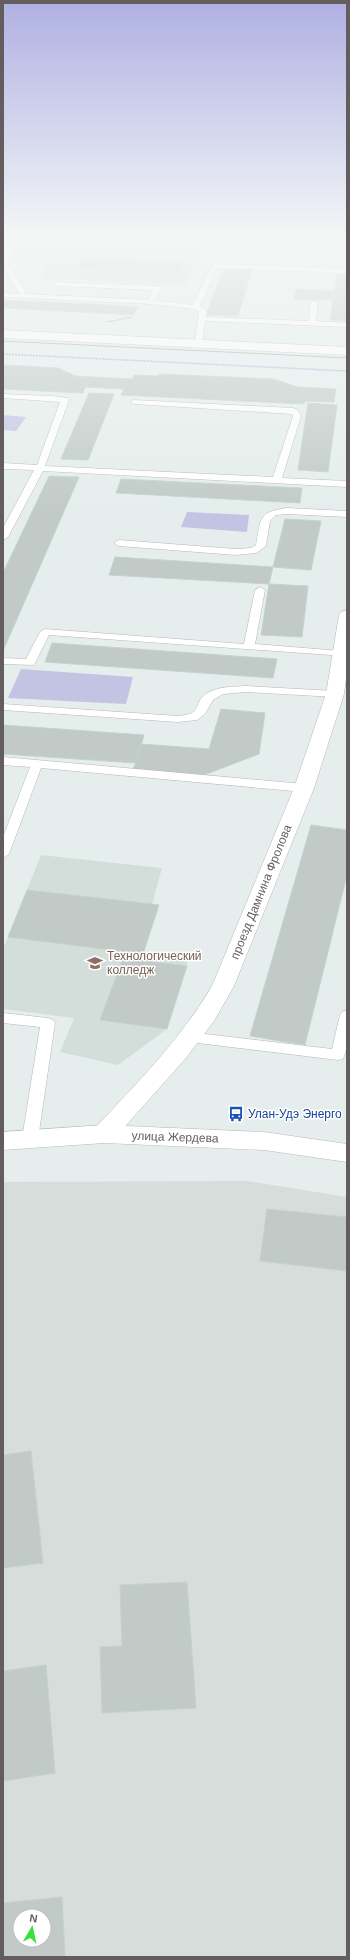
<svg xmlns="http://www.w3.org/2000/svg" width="350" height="1960" font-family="Arial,sans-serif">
<rect width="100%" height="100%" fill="#e5eeec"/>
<g fill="#d7dddb" fill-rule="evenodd">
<polygon points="3,237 292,237 209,243 204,260 130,257 132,249 21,247 21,240 3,240"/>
<path d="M247 1181 347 1197V1957H3V1182ZM20 1916H44V1940H20Z"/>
</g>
<g fill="#d3dedb">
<polygon points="78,242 106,242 107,248 132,249 130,257 190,260 192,266 186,285 42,278 47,265 9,263 14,247 76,248"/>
<polygon points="41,855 162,868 152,904 159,905 143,953 188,959 187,966 167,1029 118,1065 60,1052 74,1018 3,1009 3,949"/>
</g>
<g fill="#c3c4e4">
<polygon points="3,415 26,417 16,431 3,430"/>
<polygon points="187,512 249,515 247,532 181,527"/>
<polygon points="21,669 133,677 126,704 8,698"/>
</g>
<g fill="#c1cac7" stroke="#c3d3cd" fill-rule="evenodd">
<polygon points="80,237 175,237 173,242 203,243 200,254 155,252 157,248 111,244 112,241 78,240"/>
<polygon points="79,260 182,264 178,272 74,268"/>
<polygon points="224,268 252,269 238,316 206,315"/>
<polygon points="337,274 347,274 347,321 330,320"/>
<polygon points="296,289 334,291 333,300 294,299"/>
<polygon points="3,300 93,304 138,307 134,315 3,308"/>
<polygon points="3,365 58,368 75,376 109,378 104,388 85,387 83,393 3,389"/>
<polygon points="159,374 273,379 298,387 336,389 334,402 305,401 304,404 121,395 124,389 104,388 109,378 132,379 134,375 158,376"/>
<polygon points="89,393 114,394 88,460 61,459"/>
<polygon points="308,403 337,405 328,472 298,470"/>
<polygon points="49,476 79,477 3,651 3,573"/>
<polygon points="121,479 302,488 300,503 116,493"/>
<polygon points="285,519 321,521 311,570 273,567"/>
<polygon points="115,557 273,567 269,584 109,575"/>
<polygon points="269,584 308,586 302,637 261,635"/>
<polygon points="52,643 277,659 273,678 45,662"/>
<polygon points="221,709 265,713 259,754 204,775 132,770 136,763 141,744 209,749"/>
<polygon points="3,725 144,735 136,763 3,754"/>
<polygon points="311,825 347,830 347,875 305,1045 250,1036"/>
<polygon points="27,890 152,904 159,905 143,954 8,937"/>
<polygon points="123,958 187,966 167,1029 100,1020"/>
<polygon points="267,1209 347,1217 347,1271 260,1261"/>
<polygon points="31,1451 43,1563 3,1568 3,1455"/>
<polygon points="187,1582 196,1708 102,1713 100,1647 122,1646 120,1585"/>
<polygon points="46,1665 55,1773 3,1781 3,1671"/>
<path d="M62 1897 65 1957H3V1903ZM20 1916H44V1940H20Z"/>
</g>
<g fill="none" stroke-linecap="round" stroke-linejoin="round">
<g stroke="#bbb5b7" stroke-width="1">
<g id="lane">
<path d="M3 240 13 242 7 264 27 294 148 300 153 290 56 286 52 284 56 282 157 286 161 288 155 300 193 305 211 266 214 264 347 269V273L217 268 200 306 207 311 206 317 309 321 310 303 314 301 318 303 316 321 347 323V327L205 321 202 344 198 346 194 344 199 312 194 309 151 304 3 297V293L20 294C7 273 0 269 6 244H3Z"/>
<polygon points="3,394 52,396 68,398 69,400 45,466 273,477 293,416 292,414 134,404 130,402 134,400 293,408 298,410 301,416 282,478 347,481 347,487 43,471 8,537 3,540 3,528 34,470 3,469 3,463 37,465 60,402 3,398"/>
<path d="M287 508 347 511V517L287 514 276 515 270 521 266 546 256 553 236 555 119 546 114 543 119 540 236 549 251 548 256 545C261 518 258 512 287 508Z"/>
<polygon points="260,587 265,590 255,644 341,651 346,654 345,656 49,635 34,665 3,664 3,658 26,659 40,632 45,629 244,644 255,590"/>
<path d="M246 686 335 691 341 694 335 697 246 692 223 694 213 700 205 714 197 720 178 722 3 710V704L178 716C204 714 192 704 206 694 218 686 232 687 246 686Z"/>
<polygon points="3,757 304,784 310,788 304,792 41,768 9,854 3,858 3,837 30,767 3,765"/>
<polygon points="347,1010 347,1048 343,1059 338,1060 189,1042 184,1040 182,1037 184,1034 189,1032 332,1049 340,1015 342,1012"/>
<polygon points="3,1013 48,1018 53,1020 55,1023 38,1139 36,1143 30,1145 24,1143 22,1139 40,1027 3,1023"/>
</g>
</g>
<g stroke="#bbb5b7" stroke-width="1">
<g id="street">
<polygon points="336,237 347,237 347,241 337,240"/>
<path d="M347 610V672L344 694 314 788 234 986 214 1021 185 1059 113 1140 104 1143 95 1140 92 1134 95 1128C137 1083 181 1039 212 986L294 788 326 694 339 615 341 612Z"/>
</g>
</g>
<g stroke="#beb6b9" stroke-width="1">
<g id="secondary">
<polygon points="3,330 347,347 347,355 3,338"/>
<polygon points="104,1125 264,1132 347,1144 347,1162 264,1150 104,1143 3,1150 3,1132"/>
</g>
</g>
<g stroke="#b1a7d5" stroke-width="1.5" stroke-dasharray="2 1" stroke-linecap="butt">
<polyline points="107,322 132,317"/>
<polyline points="3,354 347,371"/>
</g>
<use href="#lane" fill="#fff" fill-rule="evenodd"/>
<use href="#street" fill="#fff" fill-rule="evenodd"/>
<use href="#secondary" fill="#fff" fill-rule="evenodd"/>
<polyline stroke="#aba9a9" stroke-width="1" points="3,341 347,358"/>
</g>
<linearGradient id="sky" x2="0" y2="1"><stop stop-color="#afb0e2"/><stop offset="0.46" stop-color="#f3f7f6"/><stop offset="1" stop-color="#f3f7f6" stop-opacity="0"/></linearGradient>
<rect width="350" height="512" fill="url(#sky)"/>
<defs>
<g id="university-bare" transform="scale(1.2)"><path d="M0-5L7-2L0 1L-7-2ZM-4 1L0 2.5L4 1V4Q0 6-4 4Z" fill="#8d6e63" stroke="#fff" stroke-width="2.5" paint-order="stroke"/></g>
<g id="bus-bare" transform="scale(1.2)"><path d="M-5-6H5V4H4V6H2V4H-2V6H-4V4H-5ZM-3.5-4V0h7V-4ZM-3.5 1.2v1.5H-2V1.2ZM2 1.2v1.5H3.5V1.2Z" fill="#1a4fb4" stroke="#fff" stroke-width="2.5" paint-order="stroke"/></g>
</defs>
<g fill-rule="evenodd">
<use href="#university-bare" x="95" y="963"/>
<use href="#bus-bare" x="236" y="1114"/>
</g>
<g text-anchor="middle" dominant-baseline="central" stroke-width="3" stroke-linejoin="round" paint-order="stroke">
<g font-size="12" fill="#645d60" stroke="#fff">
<text transform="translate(261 892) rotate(-68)">проезд Дамнина Фролова</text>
<text transform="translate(175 1137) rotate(2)">улица Жердева</text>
</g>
<g font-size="12" fill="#785e54" stroke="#fff" text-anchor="start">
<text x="107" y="956">Технологический<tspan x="107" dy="14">колледж</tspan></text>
</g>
<g font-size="12" fill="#164399" stroke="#fff" text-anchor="start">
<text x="248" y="1114">Улан-Удэ Энерго</text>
</g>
</g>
<rect width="350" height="1960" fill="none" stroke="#645d60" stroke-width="8"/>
<g transform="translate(32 1928) rotate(9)"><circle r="19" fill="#ffffff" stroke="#c1bebf"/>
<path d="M0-3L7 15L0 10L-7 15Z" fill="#3adf41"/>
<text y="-6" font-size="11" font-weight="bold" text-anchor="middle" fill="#645d60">N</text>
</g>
</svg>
